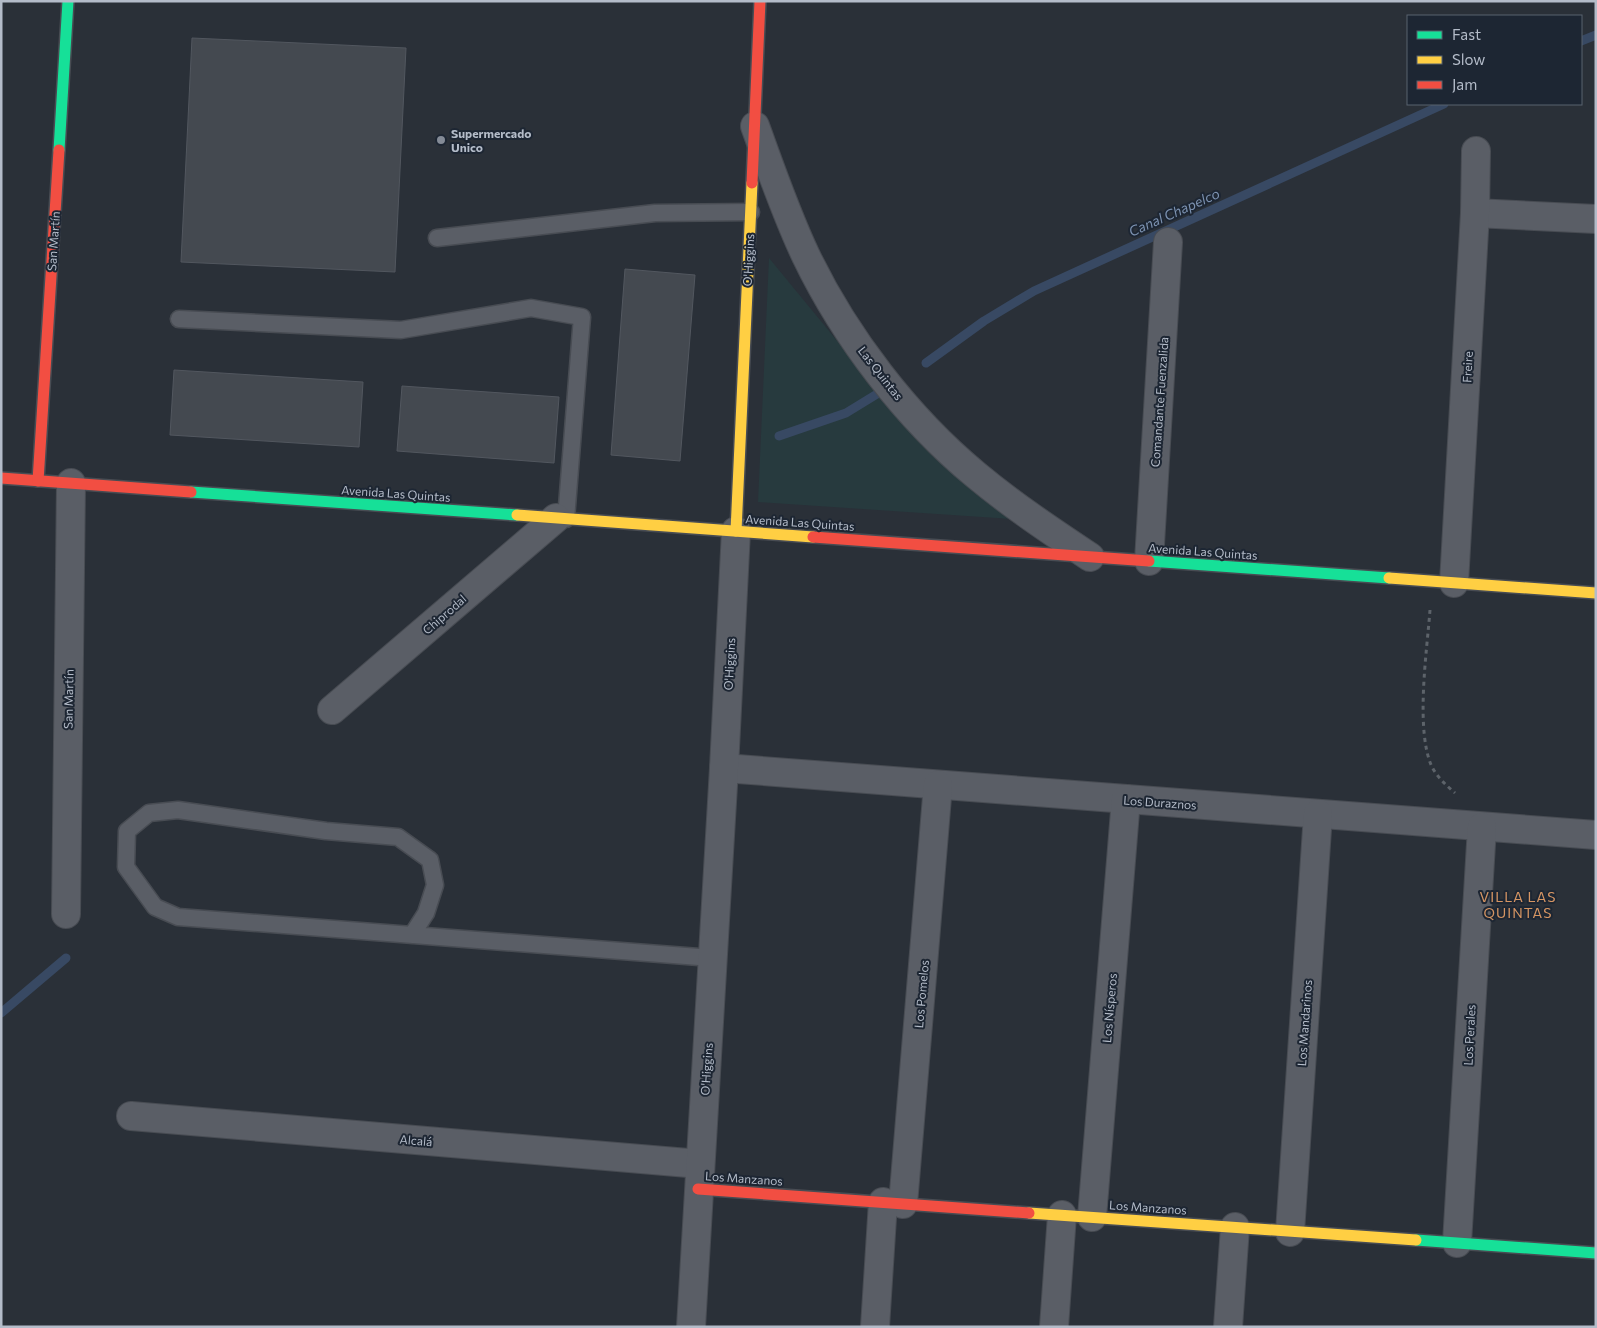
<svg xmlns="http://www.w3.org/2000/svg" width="1597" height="1328" font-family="Commissioner,sans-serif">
<rect width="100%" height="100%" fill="#2a3038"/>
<polygon fill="#273a3e" points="769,258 917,438 1012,519 758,502"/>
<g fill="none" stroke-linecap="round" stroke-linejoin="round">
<g stroke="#384963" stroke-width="9">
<polyline points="1581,41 1596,35"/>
<polyline points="926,363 984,321 1034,291 1444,104"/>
<polyline points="779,436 846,413 877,394"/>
<polyline points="1,1013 66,958"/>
</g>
</g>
<g fill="#444950" stroke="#52575f">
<polygon points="192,38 406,48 395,272 181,262"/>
<polygon points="625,269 695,275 680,461 611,455"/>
<polygon points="174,370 363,382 359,447 170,435"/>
<polygon points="402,386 559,397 554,463 397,451"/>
</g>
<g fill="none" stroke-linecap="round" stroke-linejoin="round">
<g stroke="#484c53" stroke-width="19">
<g id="lane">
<polyline points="437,238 655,213 751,212"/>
<polyline points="179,319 401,330 531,308 582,317 566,519"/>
<polyline points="412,935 426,913 435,885 430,860 398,837 326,831 178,810 149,813 127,831 126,867 155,907 178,917 712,958"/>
</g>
</g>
<g stroke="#484c53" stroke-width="30">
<g id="street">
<path d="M755 126C771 170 786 214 806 256 845 337 907 418 976 475 1012 505 1051 531 1090 557"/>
<polyline points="1475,213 1596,219"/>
<polyline points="1149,561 1168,242"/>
<polyline points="1454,583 1475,213 1476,151"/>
<polyline points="332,710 556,518"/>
<polyline points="724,768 1596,835"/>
<polyline points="66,914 71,483"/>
<polyline points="131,1116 700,1164"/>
<polyline points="903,1204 938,785"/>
<polyline points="1092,1217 1126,799"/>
<polyline points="1290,1232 1318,814"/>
<polyline points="1457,1243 1482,827"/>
<polyline points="691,1327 724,768 736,531"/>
<polyline points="875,1327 883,1202"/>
<polyline points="1054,1327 1062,1215"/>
<polyline points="1228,1327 1235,1227"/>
</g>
</g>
<g stroke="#484c53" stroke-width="14">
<g id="fast">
<polyline points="59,150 68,1"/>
<polyline points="191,492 517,515"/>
<polyline points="1149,561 1389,578"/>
<polyline points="1416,1240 1596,1253"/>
</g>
</g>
<g stroke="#484c53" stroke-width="14">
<g id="slow">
<polyline points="517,515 813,537"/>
<polyline points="736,531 752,183"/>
<polyline points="1389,578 1596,593"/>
<polyline points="1029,1213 1416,1240"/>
</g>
</g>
<g stroke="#484c53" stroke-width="14">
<g id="jam">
<polyline points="752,183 760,1"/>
<polyline points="1,478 191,492"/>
<polyline points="38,481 59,150"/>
<polyline points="813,537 1149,561"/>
<polyline points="698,1189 1029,1213"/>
</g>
</g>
<path stroke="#5d636a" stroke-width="3" stroke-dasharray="4 4" stroke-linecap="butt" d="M1430 610C1427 651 1415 730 1432 767 1438 778 1446 785 1455 793"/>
<use href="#lane" stroke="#5a5e66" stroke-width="16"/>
<use href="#street" stroke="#5a5e66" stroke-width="28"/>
<use href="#fast" stroke="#16e098" stroke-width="11"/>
<use href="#slow" stroke="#ffcf43" stroke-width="11"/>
<use href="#jam" stroke="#f24e42" stroke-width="11"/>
</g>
<circle fill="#848b96" stroke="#1d2633" stroke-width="2" cx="441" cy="140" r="5"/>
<g text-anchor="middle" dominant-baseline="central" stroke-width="4" stroke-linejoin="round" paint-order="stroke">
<g font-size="12" font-weight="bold" fill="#b4bcc9" stroke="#1d2633" text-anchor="start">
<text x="451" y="133">Supermercado<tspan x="451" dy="14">Unico</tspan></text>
</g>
<g font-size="12" fill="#b4bcc9" stroke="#1d2633">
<text transform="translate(53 241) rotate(-86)">San Martín</text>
<text transform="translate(748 260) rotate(-87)">O'Higgins</text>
<text transform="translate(1467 367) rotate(-87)">Freire</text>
<text transform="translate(881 373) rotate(52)">Las Quintas</text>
<text transform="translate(1159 402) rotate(-86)">Comandante Fuenzalida</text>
<text transform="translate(396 493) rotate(4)">Avenida Las Quintas</text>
<text transform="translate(800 522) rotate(4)">Avenida Las Quintas</text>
<text transform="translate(1203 551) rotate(4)">Avenida Las Quintas</text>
<text transform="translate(444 614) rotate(-41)">Chiprodal</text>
<text transform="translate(729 664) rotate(-87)">O'Higgins</text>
<text transform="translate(68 699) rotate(-89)">San Martín</text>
<text transform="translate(1160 802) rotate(4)">Los Duraznos</text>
<text transform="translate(921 994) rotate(-85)">Los Pomelos</text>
<text transform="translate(1109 1008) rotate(-85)">Los Nísperos</text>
<text transform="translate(1304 1023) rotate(-86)">Los Mandarinos</text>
<text transform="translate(1469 1035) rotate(-87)">Los Perales</text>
<text transform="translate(706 1069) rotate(-86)">O'Higgins</text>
<text transform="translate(416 1140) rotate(5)">Alcalá</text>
<text transform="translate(744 1178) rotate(4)">Los Manzanos</text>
<text transform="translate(1148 1207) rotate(4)">Los Manzanos</text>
</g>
<g font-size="14" font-style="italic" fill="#7c92b1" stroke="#1d2633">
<text transform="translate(1174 212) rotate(-24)">Canal Chapelco</text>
</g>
<g font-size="14" letter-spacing="1" fill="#d59563" stroke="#1d2633">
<text x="1518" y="896">VILLA LAS<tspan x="1518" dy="16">QUINTAS</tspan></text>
</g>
</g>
<rect width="1597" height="1328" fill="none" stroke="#b4bcc9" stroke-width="5"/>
<rect x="1407" y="15" width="175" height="90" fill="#1d2633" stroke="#59626f"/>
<rect x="1417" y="31" width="25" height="8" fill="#16e098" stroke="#59626f"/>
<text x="1452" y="40" font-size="15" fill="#b4bcc9">Fast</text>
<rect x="1417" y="56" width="25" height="8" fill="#ffcf43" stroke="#59626f"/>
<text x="1452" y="65" font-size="15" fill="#b4bcc9">Slow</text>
<rect x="1417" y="81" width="25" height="8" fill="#f24e42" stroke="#59626f"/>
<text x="1452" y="90" font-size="15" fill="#b4bcc9">Jam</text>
</svg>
